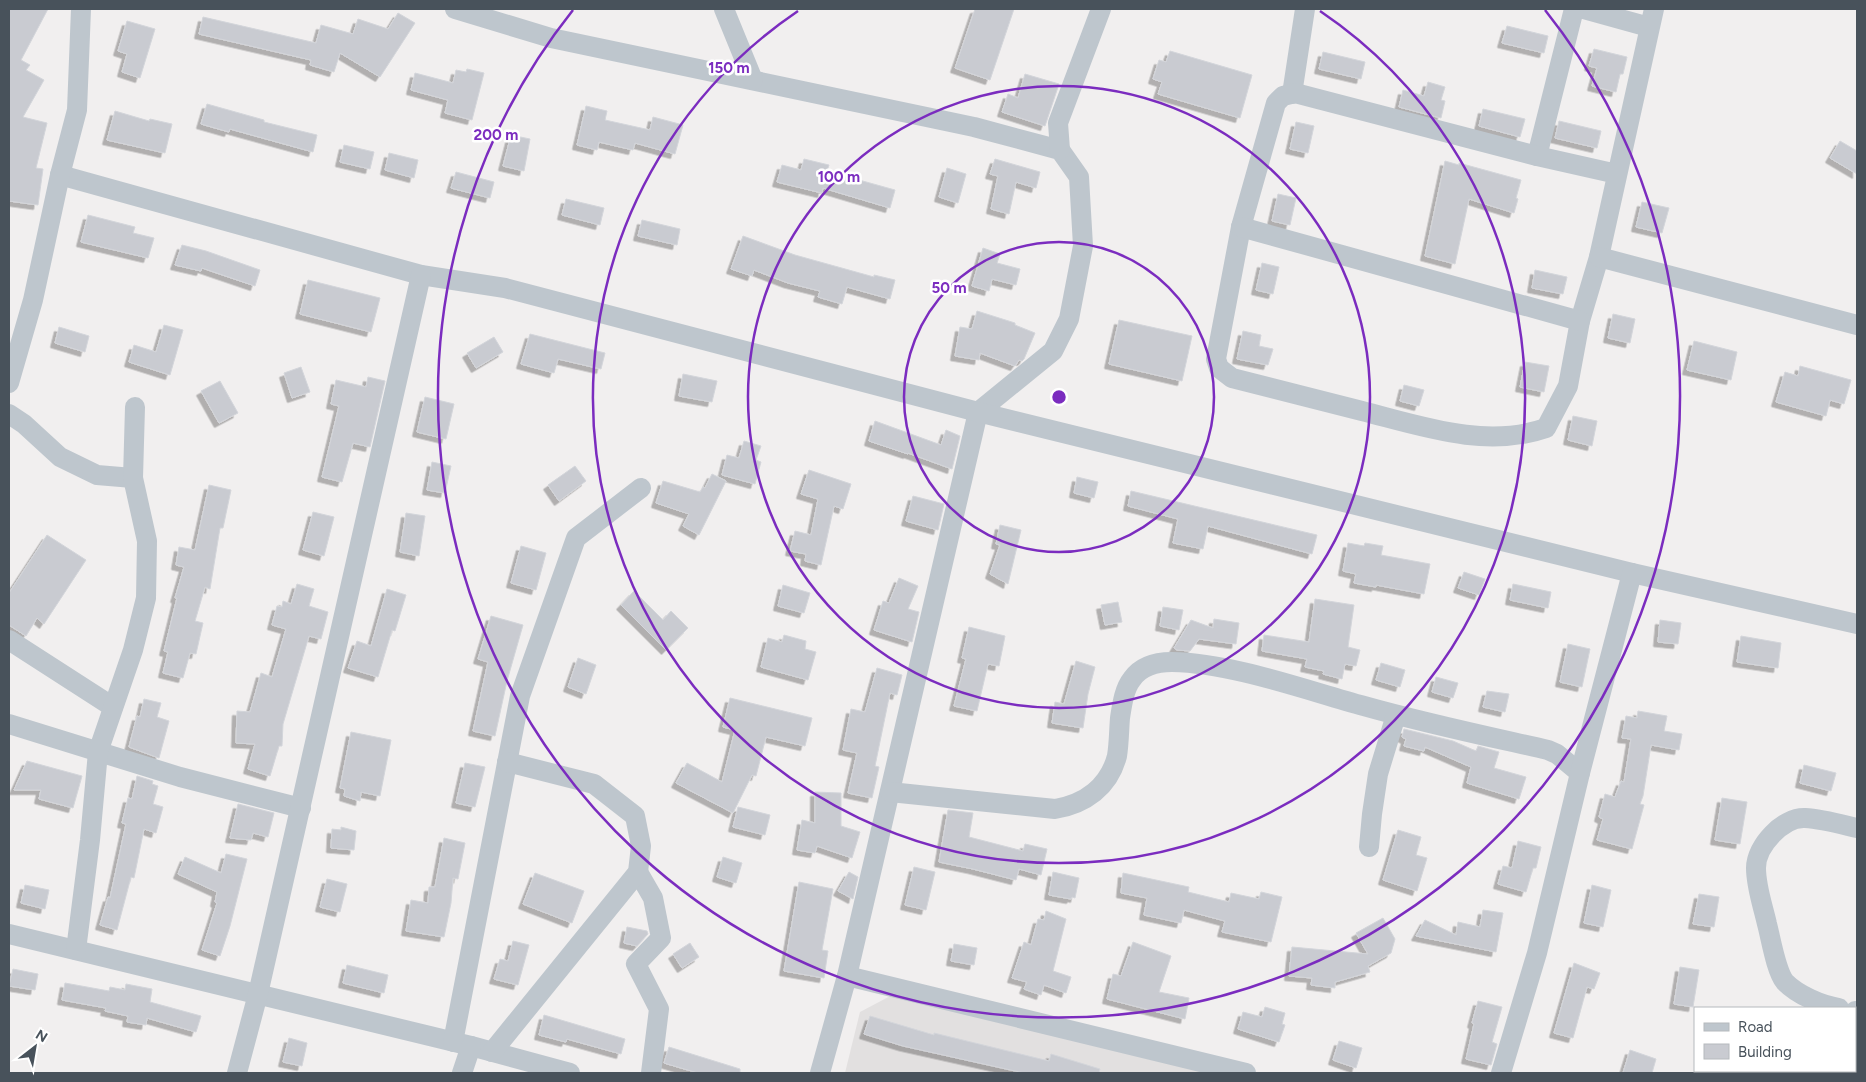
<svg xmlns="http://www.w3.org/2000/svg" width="1866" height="1082" font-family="Figtree,sans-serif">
<defs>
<filter id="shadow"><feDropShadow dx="-4.5" dy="4.5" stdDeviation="0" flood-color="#0004"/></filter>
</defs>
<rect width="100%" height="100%" fill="#f1efef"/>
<polygon fill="#e2e0e0" points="896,993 1214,1073 845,1073 860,1012"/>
<g fill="#c9cbd1" stroke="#d3d5da" filter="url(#shadow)">
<polygon points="9,9 48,9 21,60 30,65 26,70 44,80 23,117 47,123 36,168 43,169 38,205 9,201"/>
<polygon points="975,9 1014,9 990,80 955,68"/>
<polygon points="398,13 415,23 380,77 340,53 334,72 310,65 311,60 199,34 203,17 316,43 321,25 353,34 358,19 388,29"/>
<polygon points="127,21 155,29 140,78 122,72 127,54 118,51"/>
<polygon points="1507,26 1548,36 1544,53 1502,43"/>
<polygon points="1594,49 1627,57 1623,74 1620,74 1616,92 1592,86 1597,68 1589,66"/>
<polygon points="1170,51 1252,75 1240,118 1158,94 1162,82 1153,79 1159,60 1166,62"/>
<polygon points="1323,52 1365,62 1361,79 1319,69"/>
<polygon points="467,69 484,73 472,120 445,113 448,100 411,90 415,73 453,83 456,70 466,72"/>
<polygon points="1025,74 1059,84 1045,126 1002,112 1008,94 1018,98"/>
<polygon points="1428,82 1445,87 1441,100 1445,101 1441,118 1399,107 1403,90 1424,96"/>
<polygon points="207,104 264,120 264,122 317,135 313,152 230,129 229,132 201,124"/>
<polygon points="586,106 607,111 605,120 650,130 653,117 683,125 675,154 635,143 633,150 599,142 597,150 577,145"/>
<polygon points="1483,109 1525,119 1520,137 1479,126"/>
<polygon points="115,111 149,121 150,119 172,124 165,153 107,140"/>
<polygon points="1559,121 1601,131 1597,148 1555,138"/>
<polygon points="1296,122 1314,126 1308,153 1290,149"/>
<polygon points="511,135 530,139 524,171 503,166"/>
<polygon points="1840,141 1857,151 1857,174 1830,158"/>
<polygon points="344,145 374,152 370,169 340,162"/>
<polygon points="389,153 418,160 414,178 385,170"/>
<polygon points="804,159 829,165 827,171 895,190 890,208 823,188 822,193 777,182 782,165 801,170"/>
<polygon points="995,159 1040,172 1036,188 1016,182 1009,214 991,209 998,176 990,174"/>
<polygon points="1445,161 1459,165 1459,163 1521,180 1516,198 1518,199 1514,213 1469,199 1455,264 1425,256"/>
<polygon points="947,168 966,174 958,203 939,197"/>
<polygon points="456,172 494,182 490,198 451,188"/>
<polygon points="1278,194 1296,198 1290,225 1272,221"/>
<polygon points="566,199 604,208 600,225 562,215"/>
<polygon points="1642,202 1669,208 1662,233 1636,227"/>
<polygon points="88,215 135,227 133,233 154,238 148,258 81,242"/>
<polygon points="642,220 680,229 677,245 638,236"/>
<polygon points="743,236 795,255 874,277 874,275 895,280 890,299 847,287 842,304 818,297 820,291 788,283 754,270 752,276 731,269"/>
<polygon points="182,245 206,251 260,270 255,286 202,268 201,271 175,265"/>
<polygon points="983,248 1000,254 997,263 1020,269 1016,285 992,279 989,291 972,286"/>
<polygon points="1262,263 1279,267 1273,294 1256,290"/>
<polygon points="1535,270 1567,277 1563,294 1532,288"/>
<polygon points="308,280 380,298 371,332 300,314"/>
<polygon points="977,311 1015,323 1015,325 1035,333 1024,359 1022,361 1019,360 1015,366 980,353 979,360 955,356 960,327 972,329"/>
<polygon points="1613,314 1635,319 1630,343 1608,338"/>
<polygon points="1119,320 1192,336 1182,381 1109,364"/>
<polygon points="164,325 183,330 170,375 129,362 134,345 156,352"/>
<polygon points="59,327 89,336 85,352 55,343"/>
<polygon points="1243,331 1261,335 1259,346 1273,349 1268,365 1237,359"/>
<polygon points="530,334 605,353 601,369 558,359 554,373 521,364"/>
<polygon points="494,337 503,352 476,368 467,353"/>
<polygon points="1694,341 1737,352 1731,380 1687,370"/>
<polygon points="1525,362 1549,366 1544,392 1520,387"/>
<polygon points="1800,366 1851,380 1844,404 1830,400 1826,416 1776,402 1785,372 1798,376"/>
<polygon points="301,367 310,392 292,398 284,373"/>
<polygon points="683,374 717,381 712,402 679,396"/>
<polygon points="368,377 385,381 370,447 353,443 342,482 322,477 339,406 331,404 336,380 366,387"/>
<polygon points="220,381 238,413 219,423 201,391"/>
<polygon points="1404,385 1424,390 1419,406 1400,401"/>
<polygon points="425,397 454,404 446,439 417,432"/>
<polygon points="1573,416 1597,421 1592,446 1568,440"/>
<polygon points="875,421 941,445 946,430 960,436 952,469 908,453 908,454 869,441"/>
<polygon points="744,441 761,446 756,460 761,462 755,484 722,475 727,455 739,458"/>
<polygon points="432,462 451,466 445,493 427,490"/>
<polygon points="575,466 586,481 559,501 548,485"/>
<polygon points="809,470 851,484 843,509 834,506 821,565 805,561 806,554 790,551 795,531 811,535 818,499 801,494"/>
<polygon points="712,474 726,481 699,535 683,526 689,514 656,503 663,481 700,492 703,487 705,488"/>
<polygon points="1077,477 1098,482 1094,498 1074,493"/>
<polygon points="209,485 231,490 223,528 220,528 210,589 205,587 195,621 203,623 196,654 190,653 183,678 163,673 168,652 164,651 177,598 175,598 184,567 176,565 179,547 195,550"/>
<polygon points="1131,491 1317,535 1312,554 1208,526 1203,549 1173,543 1178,519 1128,506"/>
<polygon points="913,496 944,504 938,530 906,521"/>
<polygon points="313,512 334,517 324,556 303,550"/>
<polygon points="406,513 425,516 419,556 400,552"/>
<polygon points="1000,525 1021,530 1008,584 990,574 1000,545 996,544"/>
<polygon points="47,535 86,560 44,624 37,618 26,636 9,625 9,593"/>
<polygon points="1348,543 1364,546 1365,543 1383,546 1381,555 1430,564 1424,594 1376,585 1376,587 1354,583 1356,574 1343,571"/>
<polygon points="521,546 546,553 536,590 511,583"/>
<polygon points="1464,572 1485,579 1479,595 1458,588"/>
<polygon points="899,578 918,586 908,609 919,612 912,642 874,630 883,601 889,603"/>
<polygon points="297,584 314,589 309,606 328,612 321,639 309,636 283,724 282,746 279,746 270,776 248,769 255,744 236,743 237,711 250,712 261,673 272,677 286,629 272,625 277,606 282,607 283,601 291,604"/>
<polygon points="1513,584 1551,592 1548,608 1510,600"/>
<polygon points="783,585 810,593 804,613 778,606"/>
<polygon points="387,589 406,595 395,631 392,630 378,677 348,668 357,641 371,646"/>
<polygon points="634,591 663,620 671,611 688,628 666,650 621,605"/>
<polygon points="1315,599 1354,605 1348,647 1360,650 1356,666 1345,664 1342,679 1323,674 1324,671 1305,667 1307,659 1262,651 1264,635 1309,642"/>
<polygon points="1118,602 1122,622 1105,625 1101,605"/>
<polygon points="1163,607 1183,610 1179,630 1160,626"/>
<polygon points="491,616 523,625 507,681 495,736 473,731 488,662 478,659"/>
<polygon points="1214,619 1239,623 1236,644 1199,639 1190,651 1177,650 1174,648 1191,620 1213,628"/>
<polygon points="1660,620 1681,623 1678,644 1658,642"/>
<polygon points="969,627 1005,636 999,666 988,664 977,711 954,706 966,659 962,658"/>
<polygon points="784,635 806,641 805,649 816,652 808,680 761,667 768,638 782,642"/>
<polygon points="1741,636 1781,643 1778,668 1737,662"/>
<polygon points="1568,644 1590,649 1582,687 1560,682"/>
<polygon points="578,658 596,665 586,694 568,687"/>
<polygon points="1076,661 1095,667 1088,694 1083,728 1052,723 1055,702 1064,704"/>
<polygon points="1381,663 1405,670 1400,687 1376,680"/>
<polygon points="877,668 902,675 897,695 890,693 875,766 879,767 872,798 848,793 857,753 843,750 851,709 865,712"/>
<polygon points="1436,677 1458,683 1453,698 1432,692"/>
<polygon points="1487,691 1509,694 1505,712 1483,707"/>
<polygon points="730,698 812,718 805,746 766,737 756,776 752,775 733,813 676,783 687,763 722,782 735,730 723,727"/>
<polygon points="144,699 161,703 157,717 169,721 159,758 129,747 137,716 140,717"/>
<polygon points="1638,711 1667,716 1664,731 1682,734 1679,750 1651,745 1643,796 1640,804 1644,805 1632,849 1597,840 1603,819 1599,817 1605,794 1615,797 1621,781 1624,782 1631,739 1622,738 1626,716 1637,718"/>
<polygon points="1404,729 1453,741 1476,751 1478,746 1499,752 1494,768 1526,777 1519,799 1467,783 1471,767 1425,747 1424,751 1404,746 1406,739 1402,737"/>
<polygon points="351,732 391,740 380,796 361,792 360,801 344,796 345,789 340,788"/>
<polygon points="27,761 82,776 73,808 39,799 41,790 14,790"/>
<polygon points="465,763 485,767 475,807 456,803"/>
<polygon points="1804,765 1836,773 1831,791 1800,783"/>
<polygon points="137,776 153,781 152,784 158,786 153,804 163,807 156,833 144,829 134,878 131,877 117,930 100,925 108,897 110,898 126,824 122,823 128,798 132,799"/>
<polygon points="815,792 841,793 841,826 860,832 852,858 817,846 815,853 797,850 802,820 815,823"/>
<polygon points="1722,798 1747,802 1740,844 1715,840"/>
<polygon points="238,804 274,813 268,837 253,833 251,840 230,838"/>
<polygon points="738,807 770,815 765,835 733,827"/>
<polygon points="948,810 973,813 969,837 1023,851 1025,844 1047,849 1041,875 1019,869 1016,880 973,869 939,862"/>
<polygon points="341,827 356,831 354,850 331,848 332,829 341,830"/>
<polygon points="1398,830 1421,837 1416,855 1427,858 1417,891 1383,880"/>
<polygon points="444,838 465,843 458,879 453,878 451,903 444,937 406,931 411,900 428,903 429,887 435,887"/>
<polygon points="1518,841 1541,847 1536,868 1533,868 1526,892 1498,884 1503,866 1512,868"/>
<polygon points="226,854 247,859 230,926 220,956 202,950 217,903 215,902 217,892 178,874 185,857 221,873"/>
<polygon points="723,857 742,863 736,883 717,877"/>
<polygon points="914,867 935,872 926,910 905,905"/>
<polygon points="849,872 858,877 853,899 838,891"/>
<polygon points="1053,872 1079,878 1075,898 1072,897 1071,899 1049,895"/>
<polygon points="535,873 584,891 572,923 523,904"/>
<polygon points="1123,873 1189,887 1188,892 1229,902 1231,893 1259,899 1261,892 1282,897 1271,942 1222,932 1225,921 1184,910 1181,923 1144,915 1147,898 1121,893"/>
<polygon points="327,879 347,884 340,912 320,907"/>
<polygon points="799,882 833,889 822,950 828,951 824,978 784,971"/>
<polygon points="25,885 49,890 45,909 21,903"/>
<polygon points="1592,885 1611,890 1603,927 1584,923"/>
<polygon points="1699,894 1719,897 1714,927 1693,924"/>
<polygon points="1483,910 1503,913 1496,952 1416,936 1425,920 1456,935 1458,922 1480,927"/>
<polygon points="1046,911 1066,919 1053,971 1071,977 1066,993 1044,985 1041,995 1024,989 1027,982 1012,978 1024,942 1031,945 1038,919 1044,920"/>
<polygon points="1383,918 1395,939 1391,953 1368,966 1370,972 1335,982 1335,988 1311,985 1312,978 1289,976 1292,947 1368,954 1356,933"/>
<polygon points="627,927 647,931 648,934 637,946 624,943"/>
<polygon points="513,941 529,945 518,985 494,979 500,959 508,961"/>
<polygon points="1133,942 1171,956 1159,992 1189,998 1185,1019 1107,999 1113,974 1121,976"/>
<polygon points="690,943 699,957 682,968 673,954"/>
<polygon points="954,944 977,948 974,965 951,961"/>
<polygon points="1574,963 1600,973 1594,989 1587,987 1573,1038 1554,1033"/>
<polygon points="347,965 388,975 384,993 343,983"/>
<polygon points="1680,967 1699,970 1693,1007 1674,1004"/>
<polygon points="13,969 38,974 35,990 9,986"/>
<polygon points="65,983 109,991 110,987 125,990 126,984 152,989 150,1002 201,1016 196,1032 147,1018 146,1025 127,1022 128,1016 105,1011 106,1008 62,1000"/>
<polygon points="1478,1001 1502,1007 1492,1042 1497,1044 1491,1065 1466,1059 1474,1024 1472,1023"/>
<polygon points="1265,1007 1285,1013 1282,1024 1285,1025 1279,1042 1238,1029 1243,1012 1262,1017"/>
<polygon points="544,1015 625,1039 621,1054 567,1039 566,1042 539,1035"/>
<polygon points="870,1016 934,1035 934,1033 1049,1061 1051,1054 1100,1069 1099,1073 1024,1073 903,1046 864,1034"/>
<polygon points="289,1038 307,1043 302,1066 283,1062"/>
<polygon points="1339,1041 1362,1048 1356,1068 1333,1060"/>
<polygon points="669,1047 740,1069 740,1073 698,1073 664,1063"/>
<polygon points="1630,1050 1656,1059 1652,1073 1623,1073"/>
</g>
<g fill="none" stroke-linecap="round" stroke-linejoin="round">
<g stroke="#bec6cd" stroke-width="20">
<polyline points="455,9 551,38 974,127 1060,150 1079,177 1083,246 1069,319 1053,351 978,412 847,976 820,1073"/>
<polyline points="724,9 753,80"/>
<polyline points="1584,9 1649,27"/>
<polyline points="1292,94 1305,9"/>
<polyline points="1060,150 1058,123 1101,9"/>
<polyline points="1537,156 1574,9"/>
<path d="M1617 174 1537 156 1295 93 1283 96 1276 103 1241 227 1216 359 1219 368 1232 378C1275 389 1319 400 1362 411 1421 426 1486 449 1546 428L1568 386 1580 321 1599 257 1654 9"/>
<polyline points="60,175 421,275 505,288 978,412 1632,573 1857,624"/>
<polyline points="1241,227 1580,321"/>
<polyline points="1599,257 1857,325"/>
<polyline points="9,383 33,300 60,175 77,110 81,9"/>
<polyline points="9,414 24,424 60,457 97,475 133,478"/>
<polyline points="9,640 113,707"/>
<polyline points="9,724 180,777 301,808"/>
<path d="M890 792 1055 809C1085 804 1109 787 1117 756 1119 744 1119 730 1120 718 1122 705 1124 689 1132 679 1141 666 1157 662 1172 662 1232 663 1305 690 1364 706 1424 723 1486 736 1548 750L1557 754 1580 773"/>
<polyline points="1369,847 1372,814 1378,774 1396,715"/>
<polyline points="638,872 653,898 661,938 636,964 659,1009 651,1073"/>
<polyline points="9,934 471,1046 570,1073"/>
<polyline points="76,950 90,840 98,752 133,650 146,598 147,541 133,478 135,407"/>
<polyline points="847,976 1246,1073"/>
<path d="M1839 1008C1821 1005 1798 995 1785 982 1776 971 1771 939 1767 924 1763 906 1756 887 1756 868 1756 846 1783 817 1805 818 1822 819 1840 824 1857 828"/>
<polyline points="1855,1011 1857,1011"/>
<polyline points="453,1042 520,696 576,538 641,488"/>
<polyline points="492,1052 638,872 641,846 635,816 594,784 507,762"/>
<polyline points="237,1073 258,994 421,275"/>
<polyline points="462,1073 471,1046"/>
<polyline points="1501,1073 1537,953 1580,773 1632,573"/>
</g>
</g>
<g fill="none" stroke="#7b2cbf" stroke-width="2.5">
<circle cx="1059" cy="397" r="155"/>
<circle cx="1059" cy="397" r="311"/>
<path d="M1320 11A466 466 0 1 1 798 11"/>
<path d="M1545 10A621 621 0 1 1 573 10"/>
</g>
<circle cx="1059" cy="397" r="8" fill="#7b2cbf" stroke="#fff" stroke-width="2.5"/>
<g font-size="15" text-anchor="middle" font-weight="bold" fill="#7b2cbf" stroke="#fff" stroke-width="5" stroke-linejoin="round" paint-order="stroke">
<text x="729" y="73">150 m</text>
<text x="496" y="140">200 m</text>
<text x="839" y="182">100 m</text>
<text x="949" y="293">50 m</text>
</g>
<rect width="1866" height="1082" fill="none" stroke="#48525b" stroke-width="20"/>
<rect x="1694" y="1007" width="162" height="65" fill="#ffffff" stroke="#b6babd"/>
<rect x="1704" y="1023" width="25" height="8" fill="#bec6cd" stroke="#b6babd"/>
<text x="1738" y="1032" font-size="15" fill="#48525b">Road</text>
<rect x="1704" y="1044" width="25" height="15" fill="#c9cbd1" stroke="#b6babd"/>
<text x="1738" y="1057" font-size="15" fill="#48525b">Building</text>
<g transform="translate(35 1047) rotate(31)" stroke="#ffffff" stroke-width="4" paint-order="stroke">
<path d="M0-4L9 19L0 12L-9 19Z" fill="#48525b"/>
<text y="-8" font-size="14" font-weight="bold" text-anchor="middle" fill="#48525b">N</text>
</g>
</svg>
